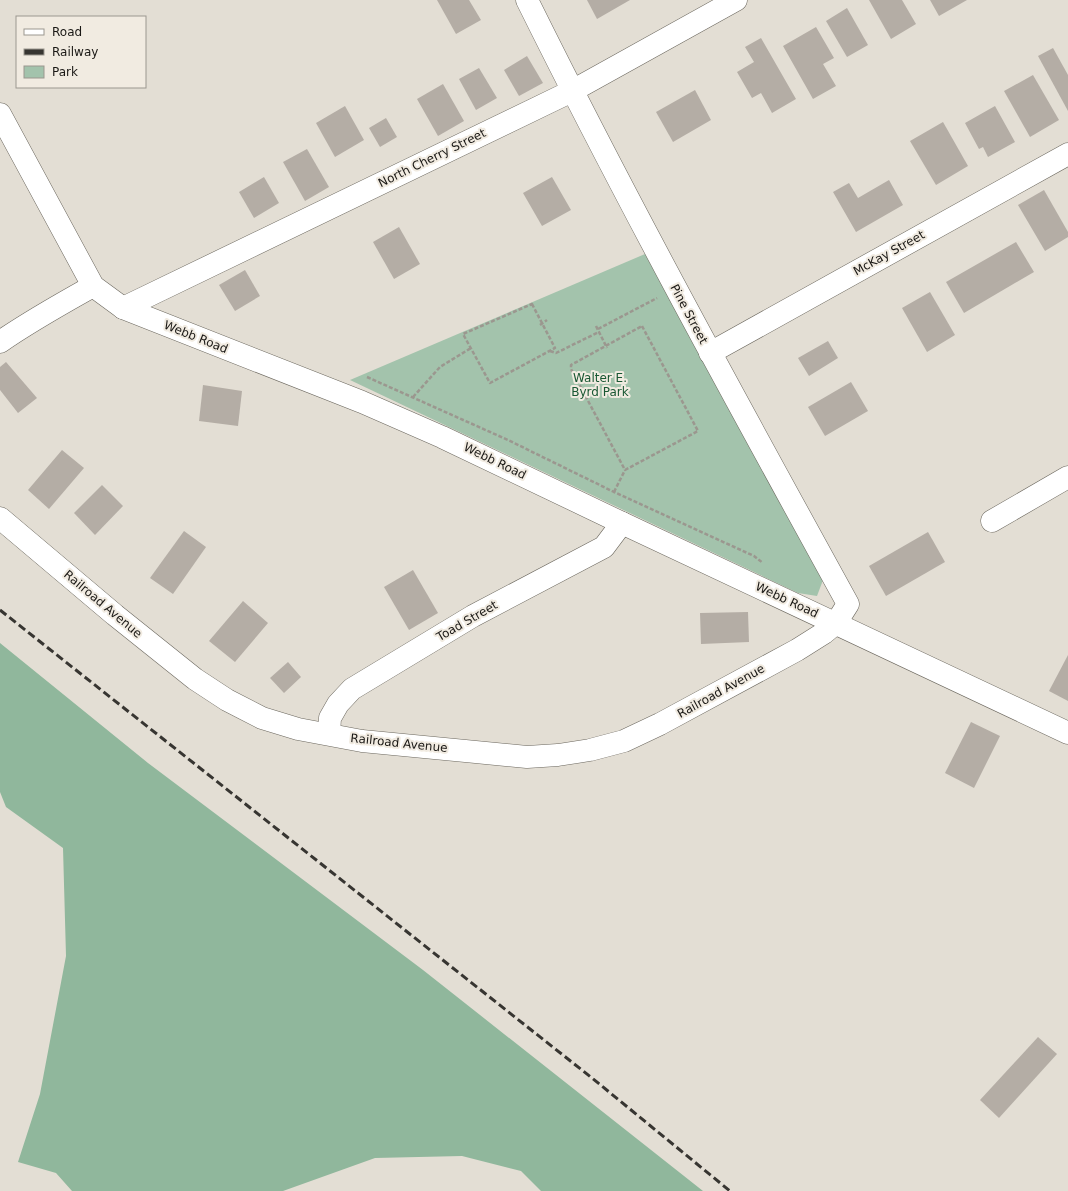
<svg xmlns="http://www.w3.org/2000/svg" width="1068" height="1191" font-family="'DejaVu Sans',sans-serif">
<rect width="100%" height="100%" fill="#e3ded4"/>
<polygon fill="#a3c3ac" points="645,254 823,580 817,596 798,593 350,380"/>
<polygon fill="#90b79c" points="0,643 148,763 423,970 703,1191 541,1191 521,1171 462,1156 375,1158 283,1191 72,1191 56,1173 18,1162 40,1094 66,956 63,848 6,807 0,792"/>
<g fill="#b4ada5">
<polygon points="437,0 469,0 481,20 456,34"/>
<polygon points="587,0 630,0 597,19"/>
<polygon points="869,0 902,0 916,24 891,39"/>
<polygon points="930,0 967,0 939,16"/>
<polygon points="847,8 868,45 847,57 826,21"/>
<polygon points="816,27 834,58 823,64 836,86 813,99 783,46"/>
<polygon points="761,38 796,99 772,113 761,93 752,98 737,72 754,62 745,47"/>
<polygon points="1053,48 1068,75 1068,111 1038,56"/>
<polygon points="527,56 543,83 519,96 504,70"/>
<polygon points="479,68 497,98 476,110 459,79"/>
<polygon points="1033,75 1059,120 1030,137 1004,91"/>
<polygon points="443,84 464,121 438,136 417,99"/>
<polygon points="695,90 711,120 673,142 656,112"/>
<polygon points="345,106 364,140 335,157 316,123"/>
<polygon points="995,106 1015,142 988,157 983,147 979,149 965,123"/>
<polygon points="386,118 397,137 380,147 369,128"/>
<polygon points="943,122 968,166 936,185 910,141"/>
<polygon points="307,149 329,187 305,201 283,162"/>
<polygon points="264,177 279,203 254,218 239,192"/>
<polygon points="552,177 571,210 542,226 523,193"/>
<polygon points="889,180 903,205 856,232 833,192 849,183 858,198"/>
<polygon points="1044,190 1068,232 1068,237 1045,251 1018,205"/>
<polygon points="399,227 420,264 394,279 373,242"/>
<polygon points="1016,242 1034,272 964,313 946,282"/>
<polygon points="245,270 260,296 235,311 219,285"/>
<polygon points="930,292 955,335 927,352 902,308"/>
<polygon points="828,341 838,358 809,376 798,358"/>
<polygon points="6,362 37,398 18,413 0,390 0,367"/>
<polygon points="851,382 868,411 825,436 808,407"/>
<polygon points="203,385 242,391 238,426 199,421"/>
<polygon points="62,450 84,468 49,509 28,490"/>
<polygon points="102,485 123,506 95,535 74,513"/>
<polygon points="184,531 206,547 173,594 150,578"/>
<polygon points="928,532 945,562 886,596 869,566"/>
<polygon points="413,570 438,613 409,630 384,587"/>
<polygon points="243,601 268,623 235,662 209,641"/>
<polygon points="748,612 749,642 701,644 700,613"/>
<polygon points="1068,655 1068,701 1049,691"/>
<polygon points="288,662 301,677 284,693 270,678"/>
<polygon points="971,722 1000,736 974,788 945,773"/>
<polygon points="1038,1037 1057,1054 999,1118 980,1100"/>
</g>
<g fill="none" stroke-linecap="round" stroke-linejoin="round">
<g stroke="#6b675e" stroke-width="23">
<g id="minor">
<polyline points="0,114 93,286 123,308 362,402 442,437 622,523 1068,733"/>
<polyline points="123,308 572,91 736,0"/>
<path d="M0 342C30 321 61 304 93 286"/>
<polyline points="710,353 1068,154"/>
<path d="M0 518 115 615 195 679 227 700 262 718 298 729 362 741 527 757 558 755 590 750 624 741 660 724 797 650 824 633 836 623 848 604C738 404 628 204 527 0"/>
<polyline points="992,521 1068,477"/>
<polyline points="329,734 330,718 338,704 352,689 473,616 604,547 622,523"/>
</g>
</g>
<g stroke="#9b978f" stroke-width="2.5" stroke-dasharray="4 2" stroke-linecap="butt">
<polygon points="532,304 555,348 490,383 463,334"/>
<polyline points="540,325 547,320"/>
<polyline points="596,326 607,348"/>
<polygon points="642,326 698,431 625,470 571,369 571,365"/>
<polyline points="598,329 657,298"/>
<polyline points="550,351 556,353 599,332"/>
<polyline points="367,377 508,440 614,492 754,556 763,563"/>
<polyline points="413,397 440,367 471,348"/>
<polyline points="614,492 625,470"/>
</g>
<use href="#minor" stroke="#fff" stroke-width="22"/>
<polyline stroke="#373531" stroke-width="3" stroke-dasharray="8 4" stroke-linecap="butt" points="0,610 592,1078 730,1191"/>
</g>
<g text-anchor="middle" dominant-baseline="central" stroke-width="4" stroke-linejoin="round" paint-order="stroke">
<g font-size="12" fill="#1a1815" stroke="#f1ebe1">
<text transform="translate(432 158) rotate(-26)">North Cherry Street</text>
<text transform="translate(889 253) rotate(-29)">McKay Street</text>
<text transform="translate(689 314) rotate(62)">Pine Street</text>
<text transform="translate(196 337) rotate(22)">Webb Road</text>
<text transform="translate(495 461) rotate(26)">Webb Road</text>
<text transform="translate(787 600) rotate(25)">Webb Road</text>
<text transform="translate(103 604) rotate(40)">Railroad Avenue</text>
<text transform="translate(467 621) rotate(-30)">Toad Street</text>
<text transform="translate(721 691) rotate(-29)">Railroad Avenue</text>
<text transform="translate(399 743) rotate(6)">Railroad Avenue</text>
</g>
<g font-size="12" fill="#195733" stroke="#f1ebe1">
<text x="600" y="378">Walter E.<tspan x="600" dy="14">Byrd Park</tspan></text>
</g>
</g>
<rect x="16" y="16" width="130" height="72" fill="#f1ebe1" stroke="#9b978f"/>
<rect x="24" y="29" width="20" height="6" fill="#ffffff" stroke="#9b978f"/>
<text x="52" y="36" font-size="12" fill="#1a1815">Road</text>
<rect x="24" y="49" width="20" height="6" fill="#373531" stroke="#9b978f"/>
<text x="52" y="56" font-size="12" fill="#1a1815">Railway</text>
<rect x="24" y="66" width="20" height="12" fill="#a3c3ac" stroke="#9b978f"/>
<text x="52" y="76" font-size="12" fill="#1a1815">Park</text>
</svg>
